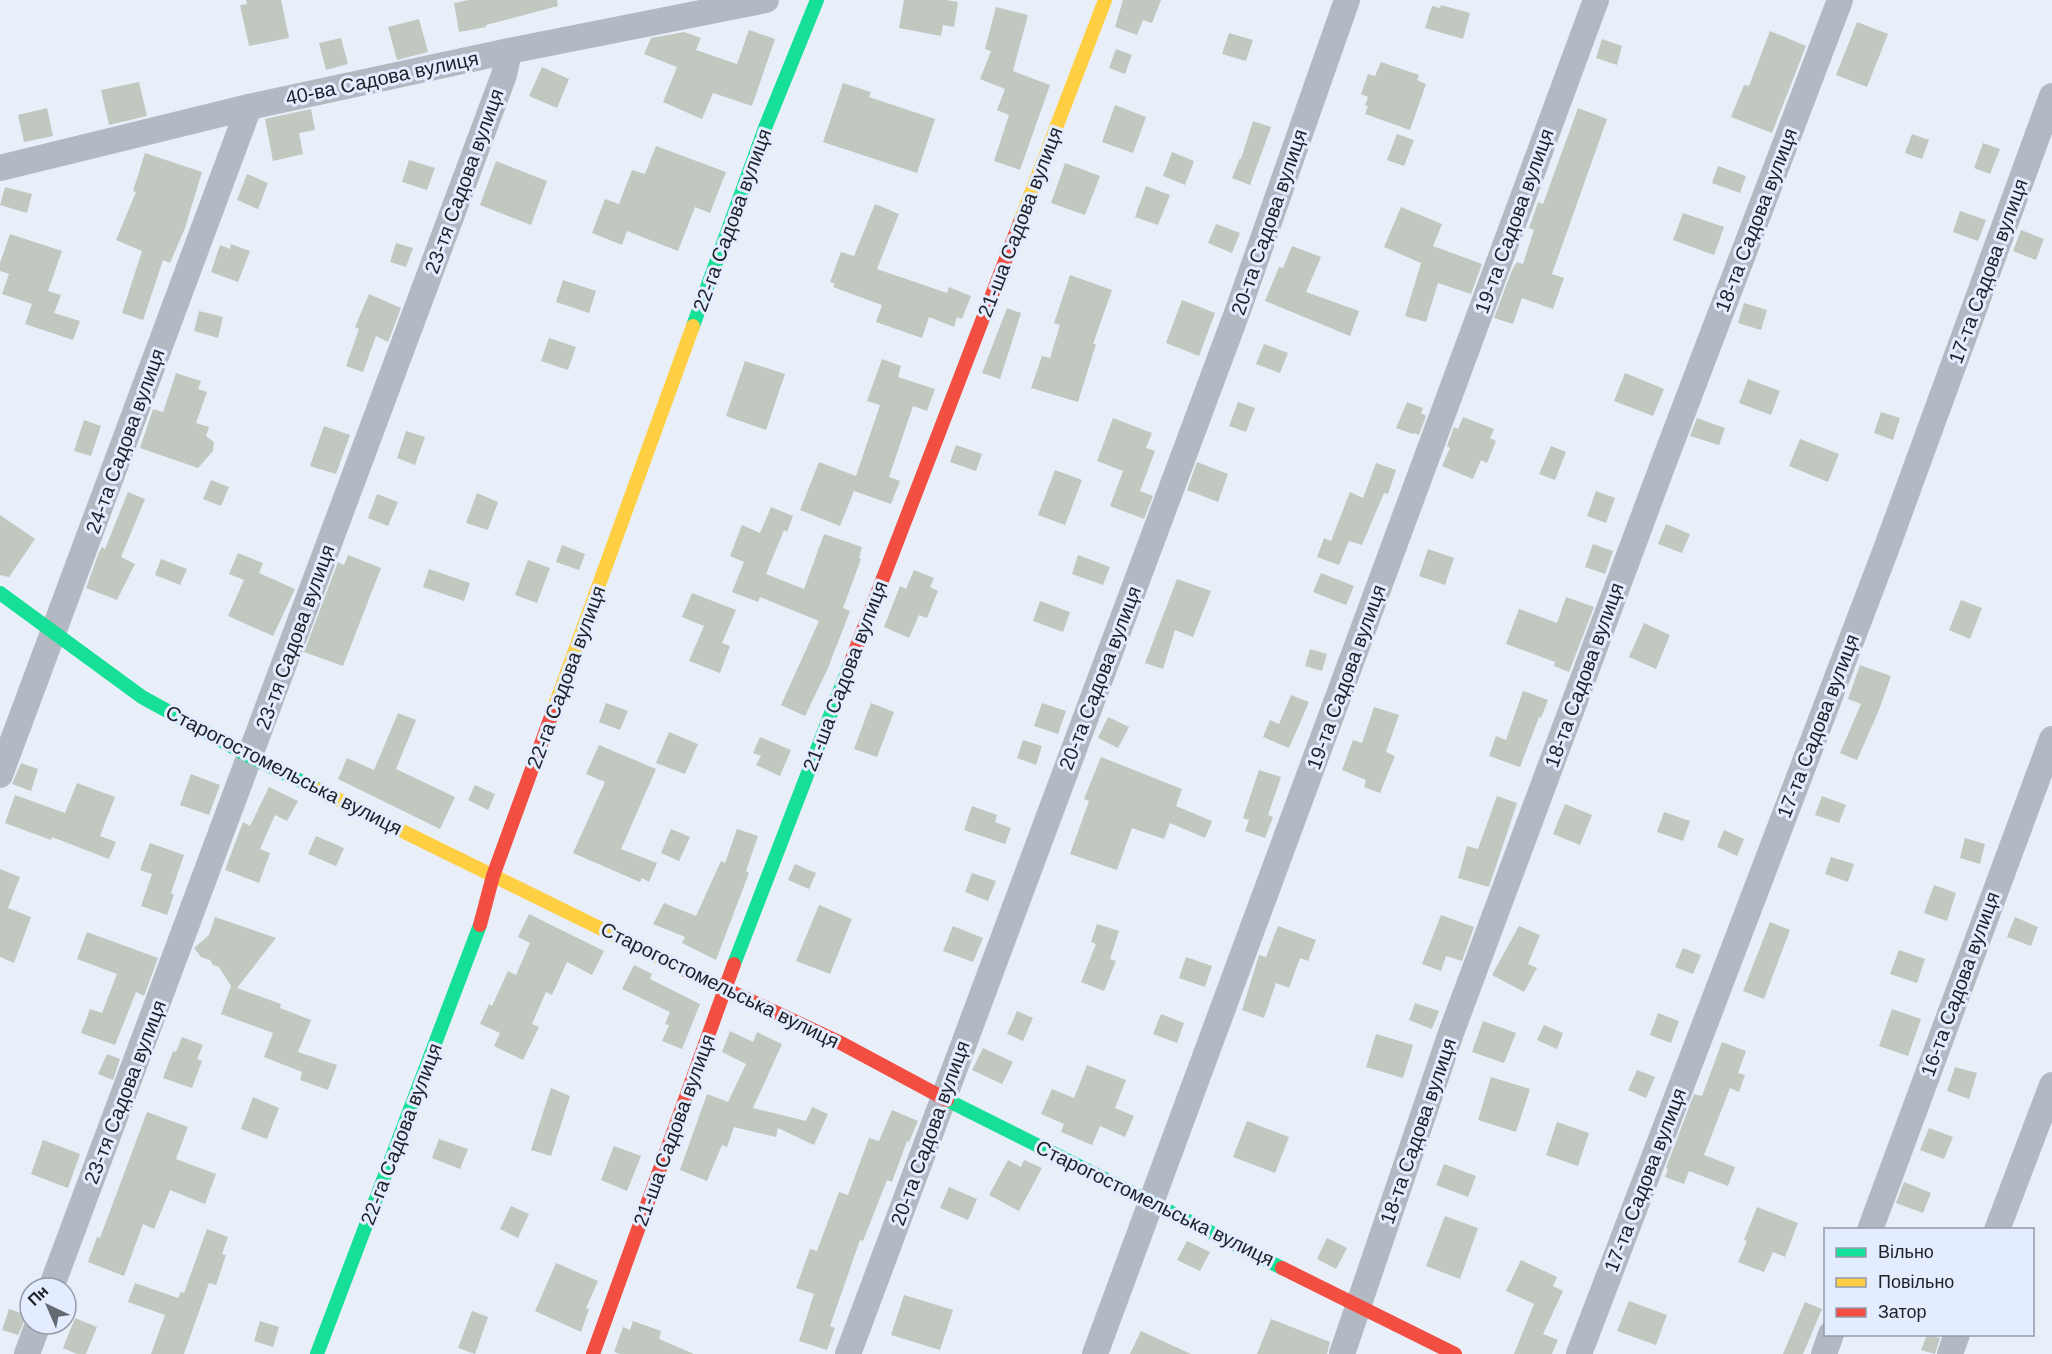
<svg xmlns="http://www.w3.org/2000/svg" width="2052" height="1354" font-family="Helvetica,sans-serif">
<rect width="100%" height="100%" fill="#e9eff9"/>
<g fill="#c0c8c0">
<polygon points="246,0 281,0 289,38 249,46 240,5 247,4"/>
<polygon points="469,0 557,0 558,6 486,25 486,27 459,32 454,3"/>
<polygon points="904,0 946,0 958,2 954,27 943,25 941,36 899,28"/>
<polygon points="1123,0 1161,0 1152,23 1143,20 1137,35 1115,27"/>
<polygon points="1441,5 1470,13 1463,39 1425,28 1432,6 1440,8"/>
<polygon points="996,7 1028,15 1013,71 1050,85 1020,170 994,161 1009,115 997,110 1005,89 980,79 991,51 985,49"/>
<polygon points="419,19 428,52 397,60 388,27"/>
<polygon points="1857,22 1888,34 1867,87 1836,75"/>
<polygon points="749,30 775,39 752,106 713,93 702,119 663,102 677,67 644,54 651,38 684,32 701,38 696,50 737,64"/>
<polygon points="1770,31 1806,46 1772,133 1731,117 1744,85 1749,86"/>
<polygon points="1229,33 1253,40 1246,61 1222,54"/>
<polygon points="341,38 348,64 326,70 319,43"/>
<polygon points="1602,39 1622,46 1617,65 1596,58"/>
<polygon points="1116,49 1132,55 1125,74 1109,68"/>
<polygon points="1381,62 1419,75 1417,80 1426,84 1410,130 1365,114 1368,106 1365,105 1368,97 1361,94 1368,74 1375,76"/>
<polygon points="542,67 569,79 557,108 529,96"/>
<polygon points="139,82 147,116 109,125 101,90"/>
<polygon points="843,83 871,92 869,97 935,119 917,173 823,142"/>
<polygon points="1115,105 1146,117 1133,153 1102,142"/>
<polygon points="47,108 53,136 24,142 18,115"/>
<polygon points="1578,108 1607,119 1552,274 1564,278 1553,309 1522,298 1513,324 1494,318 1512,270 1517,262 1523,264 1534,230 1529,228 1538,202 1543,204"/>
<polygon points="311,109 315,130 299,133 303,154 273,161 265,119"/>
<polygon points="1253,121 1271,127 1250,185 1232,178 1240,158 1241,159"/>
<polygon points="1397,134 1414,140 1404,166 1387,160"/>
<polygon points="1912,134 1929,140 1922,159 1905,153"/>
<polygon points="1983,143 2000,149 1990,174 1974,168"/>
<polygon points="656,146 726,172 710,213 695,207 678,251 627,231 622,245 592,233 605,199 619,204 632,170 645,174"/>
<polygon points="1172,152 1194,161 1185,185 1163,176"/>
<polygon points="145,153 202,172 185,228 170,263 163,260 143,320 122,313 142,251 116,240 136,192 133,191"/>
<polygon points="409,160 435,168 427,190 402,182"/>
<polygon points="496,161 547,181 531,225 480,205"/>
<polygon points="1065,163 1100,176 1085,215 1051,203"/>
<polygon points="1718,166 1746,176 1740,193 1712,183"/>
<polygon points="247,174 268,183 258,209 237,200"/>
<polygon points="1146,186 1170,195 1158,225 1135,217"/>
<polygon points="5,187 32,194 27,213 0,205"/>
<polygon points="875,204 899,214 877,269 947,293 949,287 971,296 962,319 957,317 954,327 929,317 922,338 876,322 882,305 833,287 835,284 830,282 841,252 854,256"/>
<polygon points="1401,207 1442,224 1433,246 1482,264 1471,294 1438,283 1426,322 1405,316 1421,263 1384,247"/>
<polygon points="1960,211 1986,220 1978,241 1953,232"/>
<polygon points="1683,213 1724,227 1714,255 1673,240"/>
<polygon points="1216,224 1240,233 1232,253 1208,243"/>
<polygon points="2021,230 2044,239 2036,260 2013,251"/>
<polygon points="10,234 62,251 48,291 61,295 54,313 80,321 73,340 25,324 32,304 2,294 9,274 0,271 0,263"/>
<polygon points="396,243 413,248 406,267 390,262"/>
<polygon points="231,244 250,251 238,282 211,272 220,245 230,249"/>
<polygon points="1292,246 1321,257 1306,292 1359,311 1350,336 1265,301 1279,267 1283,268"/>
<polygon points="1070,275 1112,290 1093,344 1096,344 1078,402 1031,388 1042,356 1050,358 1060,325 1054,323"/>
<polygon points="563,280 596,291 589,313 556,302"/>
<polygon points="369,294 401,308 388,342 376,336 363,372 346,366 359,329 355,327"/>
<polygon points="1182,300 1215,313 1199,356 1166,343"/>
<polygon points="1744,303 1767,310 1761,330 1738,323"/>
<polygon points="1007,308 1021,313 1000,379 982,373"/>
<polygon points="199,311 223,317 218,338 194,331"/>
<polygon points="549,338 576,347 568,370 541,361"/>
<polygon points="1264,344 1288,353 1280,373 1256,364"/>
<polygon points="882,359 901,366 898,377 935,389 927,411 913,406 889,477 900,481 891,504 854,491 840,526 800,510 819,462 856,476 880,405 867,401"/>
<polygon points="745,361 785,374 766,430 726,416"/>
<polygon points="176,373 201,381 198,389 207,392 196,423 209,427 206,436 214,442 213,451 198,468 140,448 153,409 163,412"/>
<polygon points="1625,373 1664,389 1653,416 1614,401"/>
<polygon points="1748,379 1780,391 1771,415 1739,403"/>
<polygon points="1238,402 1255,408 1246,432 1229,426"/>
<polygon points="1407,402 1423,408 1421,413 1426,416 1419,435 1414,433 1413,434 1396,428"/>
<polygon points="1881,412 1900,418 1893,440 1874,433"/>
<polygon points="1463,417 1494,429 1490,438 1496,441 1487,463 1481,460 1473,479 1442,466 1450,448 1447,446 1454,427 1458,429"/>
<polygon points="1113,418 1152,433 1146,448 1155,451 1140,491 1153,496 1144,519 1110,506 1123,471 1097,461"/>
<polygon points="1697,418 1725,428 1719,445 1690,436"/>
<polygon points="84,420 101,426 91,456 74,451"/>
<polygon points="324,426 350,435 336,474 310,466"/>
<polygon points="406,431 425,437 415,465 397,458"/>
<polygon points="1800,439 1839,454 1828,482 1789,466"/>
<polygon points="956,445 982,454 976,471 950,462"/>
<polygon points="1551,446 1566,452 1555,480 1539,474"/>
<polygon points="1197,462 1228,474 1218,502 1187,490"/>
<polygon points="1376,463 1396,470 1388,494 1384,493 1362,545 1349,541 1339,565 1317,557 1324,538 1331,541 1350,492 1363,498"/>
<polygon points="1055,470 1082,480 1065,525 1038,515"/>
<polygon points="211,480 229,487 221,506 203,499"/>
<polygon points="1596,491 1615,498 1606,523 1587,516"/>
<polygon points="128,492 145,499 121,557 135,564 117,600 86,588 99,552 102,547 105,549"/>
<polygon points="477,493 498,502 488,530 466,523"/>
<polygon points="377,494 398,502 388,526 368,518"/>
<polygon points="771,507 793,516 787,532 784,530 766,574 804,589 824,534 862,547 859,558 861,559 843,608 850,611 828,668 805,716 781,705 819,621 760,597 758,602 732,592 744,562 730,556 742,525 760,533"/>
<polygon points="0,515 35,539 9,577 0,575"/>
<polygon points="1666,524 1690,534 1682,553 1658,544"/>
<polygon points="1593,544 1613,551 1605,574 1585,567"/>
<polygon points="562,545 585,554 579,570 556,562"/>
<polygon points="1428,549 1454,558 1445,585 1419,576"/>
<polygon points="238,553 263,563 259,573 295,589 273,636 228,616 244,580 229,574"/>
<polygon points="348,555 381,568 343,666 304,652 338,562 344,565"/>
<polygon points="1078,555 1110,567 1103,585 1072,574"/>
<polygon points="161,559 187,569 180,585 155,575"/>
<polygon points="528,560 550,568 537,603 515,595"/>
<polygon points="429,569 470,583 464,601 423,587"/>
<polygon points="914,570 934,578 930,587 938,591 927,618 919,615 909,638 884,627 900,586 906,589"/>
<polygon points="1321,573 1354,586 1346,605 1313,592"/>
<polygon points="1177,579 1211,591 1193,637 1175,630 1163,669 1145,663"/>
<polygon points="692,593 736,610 722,643 730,646 720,673 689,661 704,626 682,617"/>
<polygon points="1566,597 1594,607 1569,672 1554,666 1555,662 1506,644 1519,609 1557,623"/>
<polygon points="1961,600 1982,608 1970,639 1949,630"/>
<polygon points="1040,601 1070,612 1063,632 1033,621"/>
<polygon points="1644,623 1670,635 1656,669 1629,657"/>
<polygon points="1310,649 1327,654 1322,671 1305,666"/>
<polygon points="1860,665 1891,676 1879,710 1857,760 1840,753 1861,704 1848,699"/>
<polygon points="1523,691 1548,700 1541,718 1539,717 1520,767 1489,756 1496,736 1506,740"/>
<polygon points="1291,695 1309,702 1289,748 1263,737 1270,720 1279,724"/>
<polygon points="606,703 628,711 620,730 599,722"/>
<polygon points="871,703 894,712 877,757 854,749"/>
<polygon points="1042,703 1066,711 1058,734 1034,726"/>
<polygon points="1374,707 1399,715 1386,752 1395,756 1380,793 1364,787 1366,780 1342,770 1353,740 1362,743"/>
<polygon points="398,713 416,720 396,769 455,797 440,829 338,779 347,758 374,770"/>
<polygon points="1108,717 1129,727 1118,748 1098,738"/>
<polygon points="669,732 698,744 685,774 656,763"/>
<polygon points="760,737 791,750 780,776 756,765 761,756 753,753"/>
<polygon points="1023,740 1042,746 1036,765 1017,758"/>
<polygon points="599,745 656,769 621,849 657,863 649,882 642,878 640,882 573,853 605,782 586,774"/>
<polygon points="1101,757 1182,789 1176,806 1212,821 1205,838 1170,823 1164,839 1132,828 1117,870 1070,854 1089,801 1084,799"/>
<polygon points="21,763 38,769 31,791 12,784"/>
<polygon points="1259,770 1281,777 1268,815 1273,817 1265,838 1245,831 1249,820 1243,818"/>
<polygon points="191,774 220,785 209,815 180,805"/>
<polygon points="77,783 115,797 100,836 116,842 109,859 52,837 51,840 5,823 15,795 65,813"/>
<polygon points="475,785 495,794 488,810 468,800"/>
<polygon points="269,787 298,801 287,821 275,815 260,849 270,853 259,883 225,870 243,822 250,826"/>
<polygon points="1497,796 1517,803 1489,887 1458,878 1467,846 1478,849"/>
<polygon points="1822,796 1846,805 1839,823 1815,815"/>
<polygon points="1565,804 1592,815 1580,845 1553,834"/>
<polygon points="972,806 997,815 995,822 1011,828 1005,844 964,830"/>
<polygon points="1664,812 1690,821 1683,841 1657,832"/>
<polygon points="671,829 690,837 679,861 661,853"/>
<polygon points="737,829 758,836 746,871 749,873 716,960 682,943 685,937 653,924 664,903 696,916 721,861 725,863"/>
<polygon points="1724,830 1744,839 1737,856 1717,847"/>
<polygon points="316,836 344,848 336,866 308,854"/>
<polygon points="1965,838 1985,844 1980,864 1960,858"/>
<polygon points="150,843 184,855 171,893 174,895 167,915 141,906 152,874 140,870"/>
<polygon points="1831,857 1854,864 1848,882 1825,874"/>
<polygon points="795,864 816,873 809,889 788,880"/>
<polygon points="0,869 20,877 8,908 31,917 14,963 0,957"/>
<polygon points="972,873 996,881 988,901 965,892"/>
<polygon points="1934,885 1956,893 1947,921 1924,913"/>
<polygon points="819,905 852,919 830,974 796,961"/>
<polygon points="529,914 604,951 592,975 567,962 552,995 546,992 532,1024 539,1027 523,1060 494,1046 500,1033 480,1024 489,1004 492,1006 508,971 516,975 530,943 518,937"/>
<polygon points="1441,915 1474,927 1462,961 1446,956 1441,971 1422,964"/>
<polygon points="215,917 276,938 237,988 281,1004 280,1008 311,1020 298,1052 337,1065 328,1090 300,1080 302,1072 264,1057 273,1033 221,1014 231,986 219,967 213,965 210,960 201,957 194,948 209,935"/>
<polygon points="2015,917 2038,927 2031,946 2007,937"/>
<polygon points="1770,922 1790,930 1764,999 1743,991"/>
<polygon points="1097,924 1119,931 1110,959 1116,961 1104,991 1081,982 1096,944 1091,942"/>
<polygon points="953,926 983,938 973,962 943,951"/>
<polygon points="1278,926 1316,940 1308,961 1300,958 1289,988 1276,983 1264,1018 1242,1010 1259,955 1266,957"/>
<polygon points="1519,926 1540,935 1528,964 1537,968 1524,992 1492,975"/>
<polygon points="87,932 158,958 144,996 136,992 115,1045 81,1033 90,1009 102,1013 117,974 77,959"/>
<polygon points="1683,948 1701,955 1693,974 1675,967"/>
<polygon points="1899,950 1925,959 1917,983 1890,974"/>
<polygon points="1186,957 1212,966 1205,987 1179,978"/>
<polygon points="634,965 652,974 650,979 700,1004 682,1049 662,1041 669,1025 665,1024 670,1012 622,989"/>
<polygon points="1415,1003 1439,1011 1432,1029 1409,1020"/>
<polygon points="1892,1009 1921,1019 1908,1056 1879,1046"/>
<polygon points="1017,1011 1033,1018 1023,1041 1007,1034"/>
<polygon points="1658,1013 1679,1021 1671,1043 1650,1035"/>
<polygon points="1161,1014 1184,1023 1177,1043 1153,1034"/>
<polygon points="1483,1021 1516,1033 1504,1063 1472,1052"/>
<polygon points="1544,1025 1563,1033 1557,1049 1537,1040"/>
<polygon points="730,1031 753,1042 757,1032 782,1044 753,1108 806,1121 812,1107 828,1114 814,1145 778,1128 776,1137 734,1127 727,1147 722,1145 707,1181 680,1170 707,1094 728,1102 746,1064 722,1052"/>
<polygon points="1376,1034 1413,1045 1403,1078 1366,1067"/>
<polygon points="182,1037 203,1045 197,1059 202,1061 192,1088 163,1078 173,1051 176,1052"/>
<polygon points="1722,1042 1746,1051 1738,1073 1745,1075 1739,1092 1730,1088 1704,1155 1735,1167 1728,1186 1689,1171 1684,1184 1665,1177 1668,1169 1666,1168 1694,1094 1702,1096"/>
<polygon points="983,1048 1013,1062 1002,1084 972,1070"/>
<polygon points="107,1054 120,1059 113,1080 98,1074"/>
<polygon points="1087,1065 1126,1080 1115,1108 1134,1116 1125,1137 1100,1126 1092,1145 1061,1132 1064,1124 1041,1114 1052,1089 1074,1098"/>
<polygon points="1955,1067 1977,1073 1969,1099 1947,1091"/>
<polygon points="1637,1070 1655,1077 1646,1098 1628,1090"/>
<polygon points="1491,1077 1530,1089 1516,1132 1478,1120"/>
<polygon points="551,1088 570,1096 551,1156 531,1150"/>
<polygon points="253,1097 279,1108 267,1139 241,1129"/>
<polygon points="892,1110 918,1121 909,1142 907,1141 892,1182 887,1180 863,1241 860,1240 830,1326 835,1328 827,1350 799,1341 814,1294 796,1288 810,1249 817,1251 839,1192 848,1195 869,1138 879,1141"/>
<polygon points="147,1112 188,1127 176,1159 216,1174 205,1204 170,1190 154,1229 143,1224 124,1276 88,1262 97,1237 100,1238"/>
<polygon points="1247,1121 1289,1137 1275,1173 1233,1157"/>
<polygon points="1557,1122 1589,1133 1578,1166 1546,1155"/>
<polygon points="1929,1128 1953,1137 1944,1159 1920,1150"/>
<polygon points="439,1139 468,1149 460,1169 432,1158"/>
<polygon points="43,1140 80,1154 68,1188 31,1174"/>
<polygon points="614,1146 641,1156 627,1191 601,1180"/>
<polygon points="1008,1160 1021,1167 1024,1160 1042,1168 1019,1211 989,1195"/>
<polygon points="1444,1164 1476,1176 1468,1197 1436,1185"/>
<polygon points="1904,1182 1931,1193 1923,1213 1896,1203"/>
<polygon points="949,1187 977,1199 968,1220 940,1208"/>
<polygon points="511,1206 529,1214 518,1238 500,1229"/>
<polygon points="1757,1207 1798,1223 1785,1257 1773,1252 1764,1272 1738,1262 1747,1241 1744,1240"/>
<polygon points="1445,1216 1478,1228 1460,1279 1426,1266"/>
<polygon points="207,1229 228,1237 222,1254 226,1255 216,1285 209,1283 184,1354 151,1354 165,1315 128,1302 135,1283 178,1298 181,1292 184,1293"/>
<polygon points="1327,1238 1347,1248 1336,1269 1317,1259"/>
<polygon points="1187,1241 1210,1252 1200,1271 1177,1260"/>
<polygon points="1521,1260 1557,1277 1553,1286 1563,1291 1543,1334 1558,1340 1552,1354 1514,1354 1534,1304 1506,1291"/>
<polygon points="556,1263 598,1281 586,1308 589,1309 581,1332 535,1311"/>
<polygon points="904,1295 953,1310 940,1350 891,1335"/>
<polygon points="1629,1301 1667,1315 1656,1345 1617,1331"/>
<polygon points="1805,1302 1822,1309 1803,1354 1783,1354"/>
<polygon points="9,1309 27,1315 18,1335 2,1330"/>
<polygon points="472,1311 488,1317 475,1354 458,1348"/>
<polygon points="75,1318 97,1327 86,1354 77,1354 63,1348"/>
<polygon points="1271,1319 1330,1342 1327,1354 1257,1354"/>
<polygon points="260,1321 279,1327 273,1347 254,1341"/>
<polygon points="633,1321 661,1331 659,1339 694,1354 620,1354 614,1352 623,1327 630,1330"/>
<polygon points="1141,1331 1191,1354 1130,1354"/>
<polygon points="1927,1335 1940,1338 1935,1354 1921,1350"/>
</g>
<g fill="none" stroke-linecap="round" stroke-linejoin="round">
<g stroke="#b3b9c2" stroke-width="26">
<polyline points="0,168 249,107 509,51 766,0"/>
<polyline points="0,775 249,107"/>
<polyline points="1870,1230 2052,739"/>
<polyline points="1997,1230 2052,1085"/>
<polyline points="51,1288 504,75 509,51"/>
<polyline points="27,1354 38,1324"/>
<polyline points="848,1354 1238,310 1347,0"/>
<polyline points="1095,1354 1596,0"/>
<polyline points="1342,1354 1451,1033 1662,467 1840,0"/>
<polyline points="1579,1354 1885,552 2052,96"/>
<polyline points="1824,1354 1831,1334"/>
<polyline points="1950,1354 1957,1334"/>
</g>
<g stroke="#16e098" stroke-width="14">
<polyline points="693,326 765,128 817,0"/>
<polyline points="0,593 142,697 251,757 319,790"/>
<polyline points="734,964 850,664"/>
<polyline points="947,1100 1282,1268"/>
<polyline points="317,1354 480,925"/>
</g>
<g stroke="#ffcf43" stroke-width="14">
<polyline points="1020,222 1105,0"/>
<polyline points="553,711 693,326"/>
<polyline points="319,790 687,971"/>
</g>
<g stroke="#f24e42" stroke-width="14">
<polyline points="850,664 1020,222"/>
<polyline points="480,925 493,876 553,711"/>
<polyline points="687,971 839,1042 947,1100"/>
<polyline points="1282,1268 1455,1354"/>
<polyline points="593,1354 734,964"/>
</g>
</g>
<g text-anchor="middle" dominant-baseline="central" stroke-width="6" stroke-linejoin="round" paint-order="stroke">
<g font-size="20" fill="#1e2127" stroke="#e3edff">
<text transform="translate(382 78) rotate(-12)">40-ва Садова вулиця</text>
<text transform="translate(464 181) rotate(-70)">23-тя Садова вулиця</text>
<text transform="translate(732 220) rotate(-70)">22-га Садова вулиця</text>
<text transform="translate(1756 220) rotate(-69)">18-та Садова вулиця</text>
<text transform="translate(1514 221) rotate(-70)">19-та Садова вулиця</text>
<text transform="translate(1020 222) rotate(-69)">21-ша Садова вулиця</text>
<text transform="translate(1269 222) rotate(-71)">20-та Садова вулиця</text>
<text transform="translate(1988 271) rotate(-70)">17-та Садова вулиця</text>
<text transform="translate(125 441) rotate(-70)">24-та Садова вулиця</text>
<text transform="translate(295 637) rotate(-70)">23-тя Садова вулиця</text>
<text transform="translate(1584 675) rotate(-70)">18-та Садова вулиця</text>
<text transform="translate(845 676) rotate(-69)">21-ша Садова вулиця</text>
<text transform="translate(566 677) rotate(-70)">22-га Садова вулиця</text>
<text transform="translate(1346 677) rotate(-70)">19-та Садова вулиця</text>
<text transform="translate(1100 678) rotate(-69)">20-та Садова вулиця</text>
<text transform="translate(1818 726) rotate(-69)">17-та Садова вулиця</text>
<text transform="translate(284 770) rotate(27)">Старогостомельська вулиця</text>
<text transform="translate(1960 984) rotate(-70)">16-та Садова вулиця</text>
<text transform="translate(720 985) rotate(26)">Старогостомельська вулиця</text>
<text transform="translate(125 1092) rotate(-69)">23-тя Садова вулиця</text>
<text transform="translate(674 1130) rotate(-70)">21-ша Садова вулиця</text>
<text transform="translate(1418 1131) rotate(-71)">18-та Садова вулиця</text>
<text transform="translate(930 1133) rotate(-70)">20-та Садова вулиця</text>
<text transform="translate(401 1134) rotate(-69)">22-га Садова вулиця</text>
<text transform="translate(1645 1180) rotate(-69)">17-та Садова вулиця</text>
<text transform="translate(1155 1203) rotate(26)">Старогостомельська вулиця</text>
</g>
</g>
<rect x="1824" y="1228" width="210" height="108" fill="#e3edff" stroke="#949ba9" stroke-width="1.5"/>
<rect x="1836" y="1248" width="30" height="9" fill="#16e098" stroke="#949ba9" stroke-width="1.5"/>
<text x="1878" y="1258" font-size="18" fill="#1e2127">Вільно</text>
<rect x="1836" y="1278" width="30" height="9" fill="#ffcf43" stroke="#949ba9" stroke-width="1.5"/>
<text x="1878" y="1288" font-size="18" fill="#1e2127">Повільно</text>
<rect x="1836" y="1308" width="30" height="9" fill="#f24e42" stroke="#949ba9" stroke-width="1.5"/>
<text x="1878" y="1318" font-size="18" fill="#1e2127">Затор</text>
<g transform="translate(48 1306) rotate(316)"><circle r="28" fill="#e3edff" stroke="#949ba9" stroke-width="1.5"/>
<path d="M0-4.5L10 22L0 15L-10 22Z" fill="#656970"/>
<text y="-9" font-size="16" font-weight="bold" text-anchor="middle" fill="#1e2127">Пн</text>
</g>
</svg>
